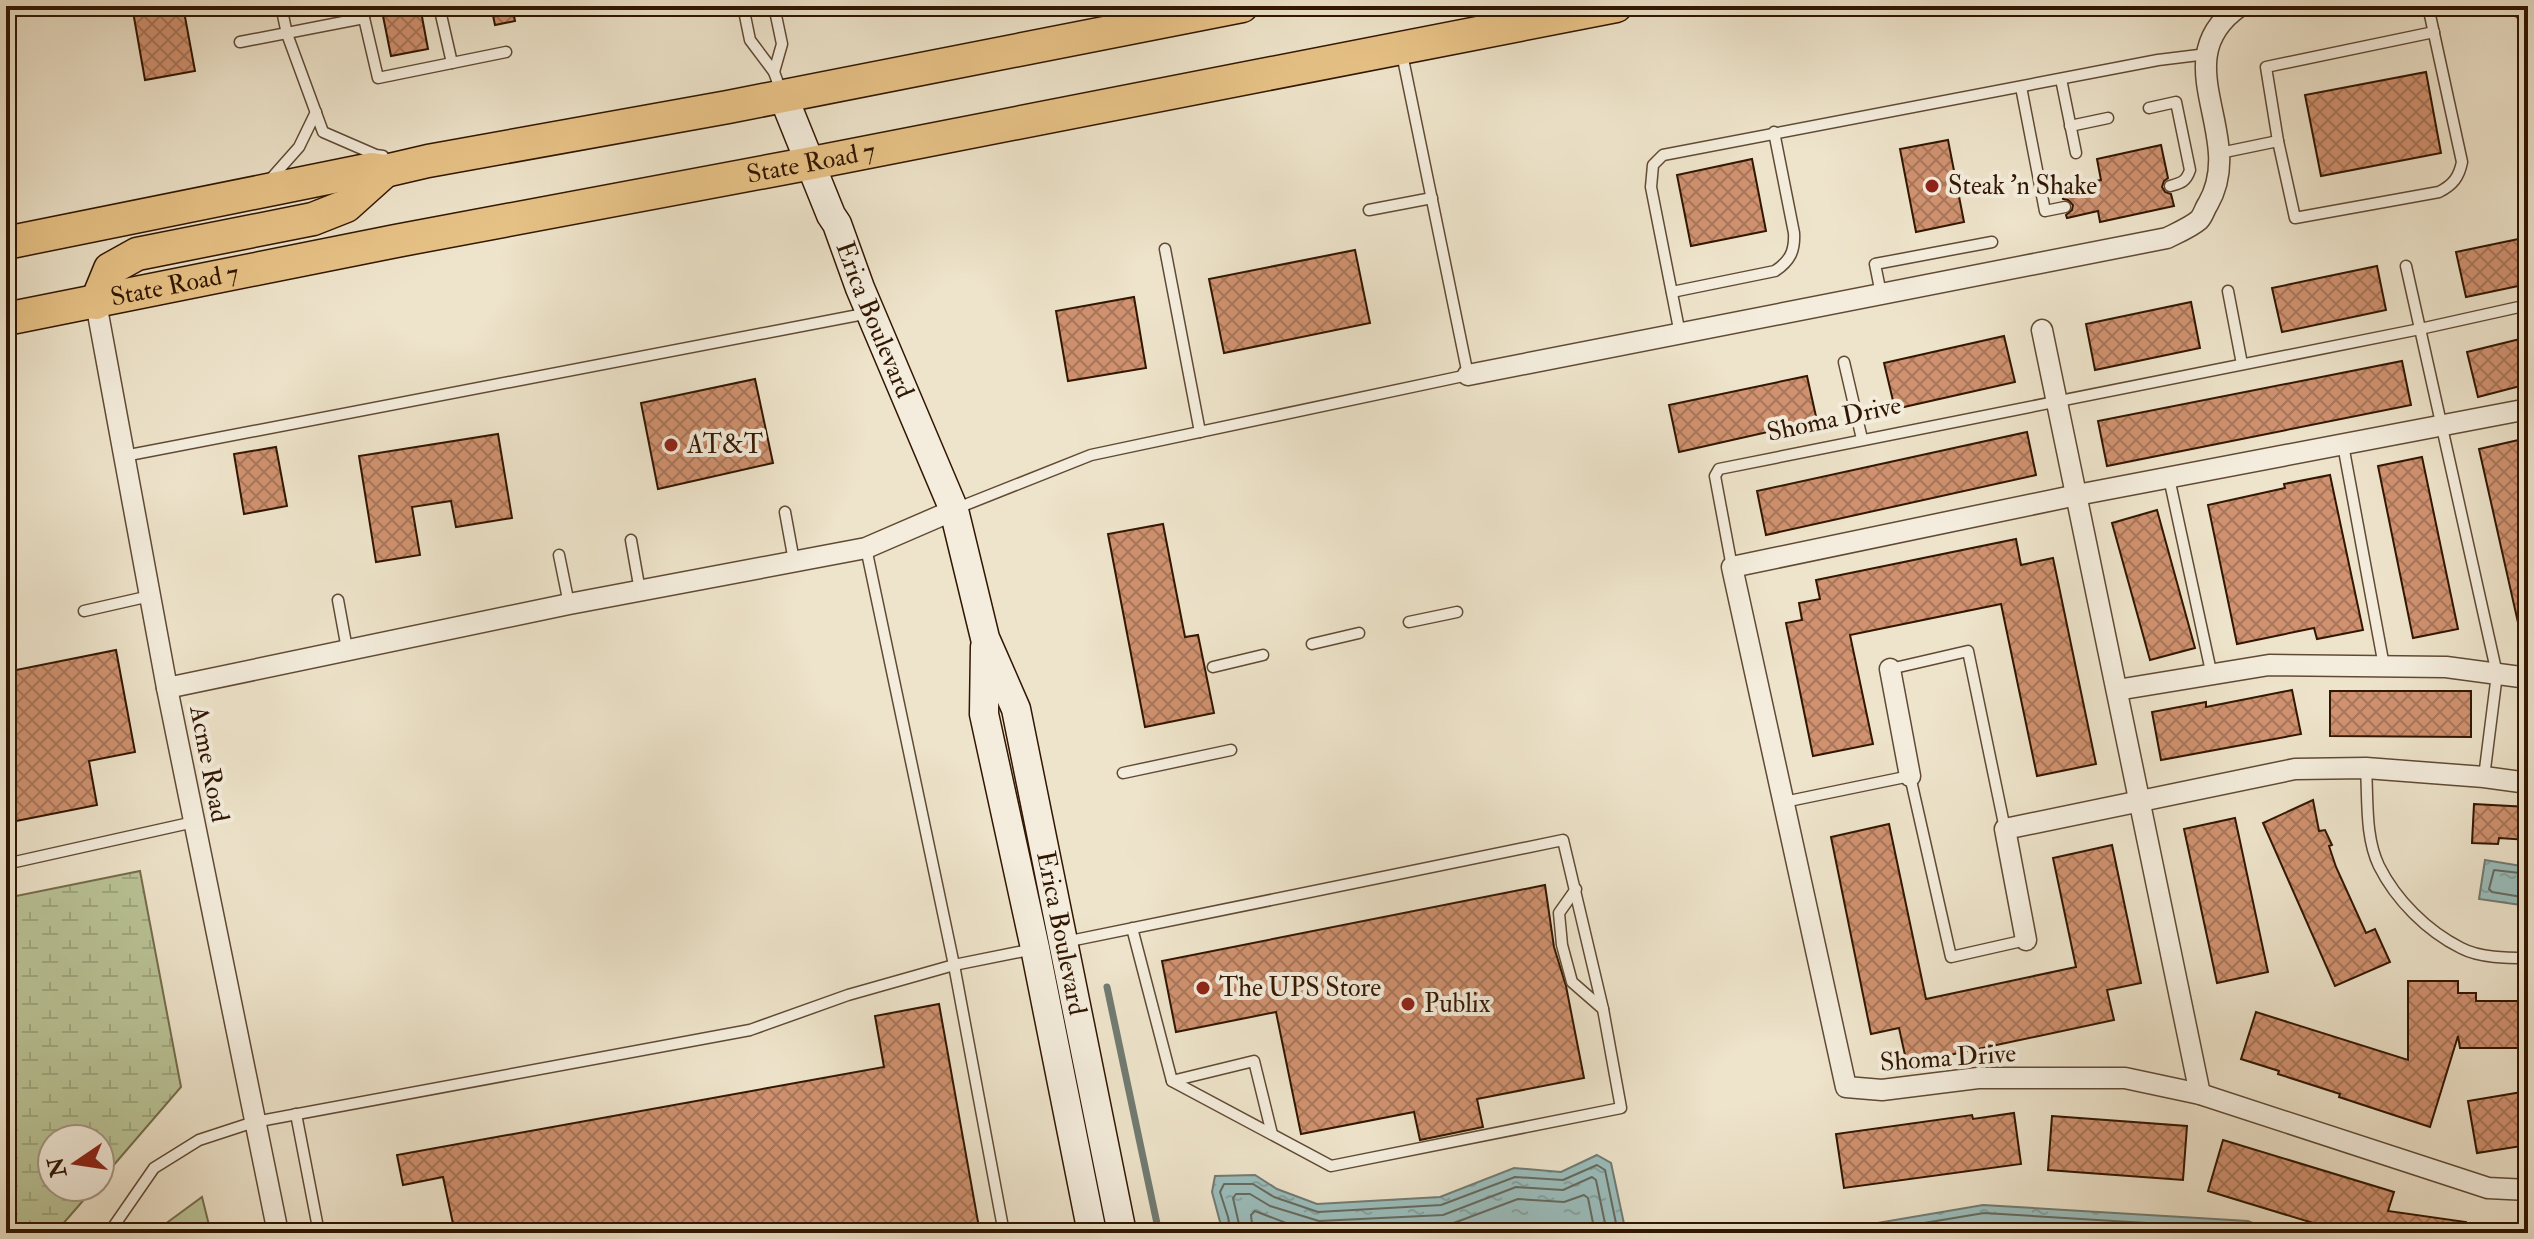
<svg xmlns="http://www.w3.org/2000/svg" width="2534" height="1239" font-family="'IM FELL Double Pica',serif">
<defs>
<pattern id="wetland-marsh" width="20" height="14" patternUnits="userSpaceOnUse" patternTransform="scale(2)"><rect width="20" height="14" fill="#bac497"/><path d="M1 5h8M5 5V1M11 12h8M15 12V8" fill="none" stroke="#a0a880"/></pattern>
<pattern id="water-ripples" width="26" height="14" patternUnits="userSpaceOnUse" patternTransform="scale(2)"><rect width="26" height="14" fill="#9bbebd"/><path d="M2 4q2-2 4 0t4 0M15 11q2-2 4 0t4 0" fill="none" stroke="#86a3a1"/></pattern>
<pattern id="building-cross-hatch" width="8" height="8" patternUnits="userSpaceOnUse" patternTransform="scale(2)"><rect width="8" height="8" fill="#d09270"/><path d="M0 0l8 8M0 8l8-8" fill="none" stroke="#a9765a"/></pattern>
</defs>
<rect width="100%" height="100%" fill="#eee4cb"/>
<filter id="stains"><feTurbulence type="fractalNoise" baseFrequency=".0025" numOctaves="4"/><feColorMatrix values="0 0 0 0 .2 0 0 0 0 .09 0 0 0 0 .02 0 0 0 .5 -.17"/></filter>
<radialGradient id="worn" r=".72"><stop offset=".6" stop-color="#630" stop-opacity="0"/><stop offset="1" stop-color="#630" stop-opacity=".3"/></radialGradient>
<polygon fill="#bac497" stroke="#766d4c" stroke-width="2" points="202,1197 211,1233 159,1233 161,1227"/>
<polygon fill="url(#wetland-marsh)" stroke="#766d4c" stroke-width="2" points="140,871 181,1087 100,1181 100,1139 52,1139 52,1187 95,1187 55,1233 6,1233 6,898"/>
<g fill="url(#water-ripples)" stroke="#717b72" stroke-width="2">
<polygon points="2485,860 2528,867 2528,906 2479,899"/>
<polygon points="1597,1155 1611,1163 1626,1233 1223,1233 1212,1192 1215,1176 1255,1175 1277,1189 1317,1204 1440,1197 1514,1168 1561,1172"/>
<polygon points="1983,1205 2248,1221 2275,1233 1871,1233 1871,1224"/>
</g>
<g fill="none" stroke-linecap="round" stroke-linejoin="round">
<g stroke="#666a5f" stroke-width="2">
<polyline points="2528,874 2494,870 2489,889 2492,892 2528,898"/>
<polyline points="1231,1233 1228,1217 1220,1192 1224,1184 1253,1184 1274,1197 1318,1212 1441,1205 1515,1177 1563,1180 1597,1165 1605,1170 1618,1233"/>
<polyline points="1241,1233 1233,1198 1236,1194 1250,1194 1270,1206 1319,1221 1443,1215 1516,1187 1563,1190 1592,1177 1596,1180 1607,1233"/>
<polyline points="1253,1233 1251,1215 1255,1211 1312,1233"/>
<polyline points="1328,1233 1443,1227 1518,1199 1564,1202 1584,1195 1588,1198 1595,1233"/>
<polyline points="1878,1233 1882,1230 1984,1213 2245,1229 2255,1233"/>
<polyline points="1926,1233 1984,1223 2146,1233"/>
</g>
<polyline stroke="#717b72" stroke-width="7" points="1107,987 1159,1233"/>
</g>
<g fill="url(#building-cross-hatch)" stroke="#311601" stroke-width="2">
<polygon points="132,6 183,6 195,71 145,80"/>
<polygon points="381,6 420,6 428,49 391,56"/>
<polygon points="491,6 512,6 515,21 495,25"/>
<polygon points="2426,72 2441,153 2321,176 2305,95"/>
<polygon points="1948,140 1964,222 1916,232 1900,149"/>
<polygon points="2161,145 2168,178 2164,181 2162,187 2165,192 2171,194 2174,206 2100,222 2098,211 2067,218 2066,215 2072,210 2073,205 2068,200 2063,199 2061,188 2101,180 2097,159"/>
<polygon points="1752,159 1766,231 1691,246 1677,175"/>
<polygon points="2528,237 2528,284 2466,297 2456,252"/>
<polygon points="1355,250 1370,323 1224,353 1209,279"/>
<polygon points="2377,266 2386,310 2282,332 2272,288"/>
<polygon points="1134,297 1146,368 1068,381 1056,311"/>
<polygon points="2191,302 2200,348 2095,370 2086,324"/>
<polygon points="2004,336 2015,382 1895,409 1884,363"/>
<polygon points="2528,337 2528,384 2478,397 2467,352"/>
<polygon points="2402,361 2411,405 2107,466 2098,421"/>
<polygon points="1807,376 1817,421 1679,452 1669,405"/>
<polygon points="755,379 773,463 658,489 641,403"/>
<polygon points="2027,432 2036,475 1766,535 1757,491"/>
<polygon points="498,434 512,518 456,527 451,501 412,507 420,555 376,562 359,456"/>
<polygon points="2523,439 2528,460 2528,635 2521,636 2479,449"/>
<polygon points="276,447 287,506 244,514 234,454"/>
<polygon points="2422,457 2458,629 2413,638 2378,466"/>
<polygon points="2330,475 2363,630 2317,639 2314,628 2237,644 2208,505 2285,488 2284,484"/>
<polygon points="2157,510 2195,648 2150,660 2112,523"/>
<polygon points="1163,524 1185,637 1198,635 1214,713 1145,727 1108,534"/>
<polygon points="2016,539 2021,565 2053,558 2096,764 2037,776 2001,604 1850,635 1873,744 1813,756 1786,623 1802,620 1799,603 1820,599 1816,580"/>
<polygon points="116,650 135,752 89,761 97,805 6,823 6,672"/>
<polygon points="2292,690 2301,734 2161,760 2152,712 2206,702 2206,707"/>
<polygon points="2330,691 2471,691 2471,737 2330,736"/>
<polygon points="2313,800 2319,831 2325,830 2332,845 2329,846 2336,867 2366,933 2375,929 2390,962 2335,986 2263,823"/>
<polygon points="2474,804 2528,807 2528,840 2499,838 2498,844 2472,843"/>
<polygon points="2235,818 2268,972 2217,983 2184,829"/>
<polygon points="1889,824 1926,999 2076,967 2053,858 2112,845 2141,983 2107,990 2114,1020 1907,1064 1899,1028 1871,1034 1831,837"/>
<polygon points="1545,885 1554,947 1566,986 1584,1078 1477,1099 1483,1127 1420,1140 1414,1112 1301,1134 1276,1012 1176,1032 1162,961"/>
<polygon points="2408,981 2458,981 2458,993 2476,993 2476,1001 2528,1001 2528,1048 2460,1048 2458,1036 2430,1127 2339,1097 2340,1094 2278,1074 2279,1071 2241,1059 2256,1012 2408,1060"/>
<polygon points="939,1004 980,1233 455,1233 443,1177 403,1185 397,1155 884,1067 875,1016"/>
<polygon points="2528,1091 2528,1145 2477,1153 2468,1101"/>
<polygon points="2014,1113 2021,1164 1844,1188 1836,1134 1972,1115 1973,1119"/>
<polygon points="2052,1116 2187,1126 2183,1180 2048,1170"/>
<polygon points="2223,1140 2394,1192 2388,1211 2466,1222 2466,1233 2346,1233 2208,1191"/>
</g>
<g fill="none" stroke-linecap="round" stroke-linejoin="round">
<g stroke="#604a34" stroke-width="13">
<g id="lane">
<polyline points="281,6 287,34 323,132 376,155 383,156"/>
<polyline points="362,6 364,18"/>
<polyline points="439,6 452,63"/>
<polyline points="743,6 750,40 774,72 782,94"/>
<polyline points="774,6 782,44 774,72"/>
<polyline points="240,42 364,18 378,78 506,52"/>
<polyline points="2061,79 2076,153"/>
<polyline points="2021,87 2045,211 2065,207"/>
<path d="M2149 108 2176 102 2190 170C2186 182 2181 183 2170 186"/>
<polyline points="2070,126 2108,118"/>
<polyline points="2278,141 2266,67 2434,32"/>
<path d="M2220 153 2278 141 2295 218 2439 192C2453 185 2459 177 2462 162L2428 6"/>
<polyline points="268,182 299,147 316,112"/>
<polyline points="1369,210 1432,198"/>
<polyline points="1165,249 1200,432"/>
<polyline points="2406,266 2497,674 2484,777"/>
<polyline points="2228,291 2242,364"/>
<path d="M1672 292 1775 271C1790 261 1795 251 1794 233L1774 132"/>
<polyline points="1881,294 1875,264 1992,242"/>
<polyline points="1680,334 1651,187 1653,165 1663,155 2158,60 2207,54"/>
<polyline points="1844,362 1862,439"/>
<polyline points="2343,445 2384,666"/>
<polyline points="124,456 869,313"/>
<polyline points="2169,478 2212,676"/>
<polyline points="955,509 1091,455 1468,375 1402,54"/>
<polyline points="785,512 794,561"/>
<polyline points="631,540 640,591"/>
<polyline points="866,548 954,965 1004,1233"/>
<polyline points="559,555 569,604"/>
<polyline points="1732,567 1715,476 1719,469 2420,329 2528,305"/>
<polyline points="338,600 347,649"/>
<polyline points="84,611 150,596"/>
<polyline points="1409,622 1457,612"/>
<polyline points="1312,644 1359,633"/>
<polyline points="1213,667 1263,655"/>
<polyline points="1890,669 1968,651 2005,829"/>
<path d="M2366 768C2368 800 2365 837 2379 866 2396 900 2427 931 2461 948 2480 958 2507 958 2528 958"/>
<polyline points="1123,773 1231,750"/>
<polyline points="1784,802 1910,776 1951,957 2026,940"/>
<polyline points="6,864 194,822"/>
<polyline points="1576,889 1559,913 1562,945 1572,982 1603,1009"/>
<path d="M1065 942C1231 909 1397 874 1563 840L1603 1009 1621 1108 1331 1166 1172 1081 1132 928"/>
<polyline points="1172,1081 1254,1061 1272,1134"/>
<polyline points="296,1114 319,1233"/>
<polyline points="109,1233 154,1168 199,1140 254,1122 750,1030 848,995 954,965 1034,949"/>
</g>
</g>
<g stroke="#604a34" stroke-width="23">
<g id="street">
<polyline points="2520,6 2528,13"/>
<polyline points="96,303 167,688 278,1233"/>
<polyline points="2042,330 2200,1094"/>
<path d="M1468 375 2167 238C2177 233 2191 227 2199 220 2203 216 2205 208 2208 204 2248 135 2162 60 2240 6"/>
<polyline points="2528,409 2077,495 1732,567 1846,1087 1882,1090 1978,1078 2125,1078 2200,1094 2488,1188 2528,1190"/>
<polyline points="1890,669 1910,776"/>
<polyline points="167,688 569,604 866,548 954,510"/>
<polyline points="2117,690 2269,665 2446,667 2528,678"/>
<polyline points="2026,940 2005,829 2295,769 2366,768 2484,777 2528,783"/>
</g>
</g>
<g stroke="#311601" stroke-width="31">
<g id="secondary">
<path id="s1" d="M783 96 831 215 837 224 860 288 954 510 985 638 1016 709 1122 1233"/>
<polyline points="985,647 984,714 1035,948 1092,1233"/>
</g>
</g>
<g stroke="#311601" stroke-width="35">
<g id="primary">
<polyline points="6,243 372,169 385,171 428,161 728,107 1242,6"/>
<polyline points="96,303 110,269 137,254 313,219 346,206 385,171"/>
<path id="s2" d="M6 319 396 241 812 163 1616 6"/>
</g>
</g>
<use href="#lane" stroke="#f4eddd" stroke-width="10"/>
<use href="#street" stroke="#f4eddd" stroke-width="20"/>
<use href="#secondary" stroke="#f4eddd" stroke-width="28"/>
<use href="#primary" stroke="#e7c286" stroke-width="32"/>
</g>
<g fill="#8f2418" stroke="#f4eddd" stroke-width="3">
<circle cx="1932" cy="186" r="8"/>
<circle cx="671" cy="445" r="8"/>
<circle cx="1203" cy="988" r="8"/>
<circle cx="1408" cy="1004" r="8"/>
</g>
<g text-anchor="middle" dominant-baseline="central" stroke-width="8" stroke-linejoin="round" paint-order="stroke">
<g font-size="26" fill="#311601" stroke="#f4eddd">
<text stroke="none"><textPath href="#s2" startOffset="820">State Road 7</textPath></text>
<text stroke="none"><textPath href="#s2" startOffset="172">State Road 7</textPath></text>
<text stroke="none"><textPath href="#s1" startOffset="242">Erica Boulevard</textPath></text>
<text transform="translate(1834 419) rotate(-12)">Shoma Drive</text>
<text transform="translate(209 764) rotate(79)">Acme Road</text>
<text stroke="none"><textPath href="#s1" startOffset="886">Erica Boulevard</textPath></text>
<text transform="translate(1948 1058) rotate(-4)">Shoma Drive</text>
</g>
<g font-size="26" fill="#311601" stroke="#f4eddd" text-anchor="start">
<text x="1948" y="186">Steak 'n Shake</text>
<text x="687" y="445">AT&amp;T</text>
<text x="1219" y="988">The UPS Store</text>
<text x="1424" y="1004">Publix</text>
</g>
</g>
<rect width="2534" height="1239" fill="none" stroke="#eee4cb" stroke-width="32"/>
<rect x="8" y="8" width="2518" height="1223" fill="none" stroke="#311601" stroke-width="4"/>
<rect x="16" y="16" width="2502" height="1207" fill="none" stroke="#311601" stroke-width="2"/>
<g transform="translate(76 1163) rotate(257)"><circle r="38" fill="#f4eddd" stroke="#a69785" stroke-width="2"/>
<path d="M0-6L14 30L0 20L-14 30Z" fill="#8f2418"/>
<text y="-12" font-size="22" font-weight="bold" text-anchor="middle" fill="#311601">N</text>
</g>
<rect width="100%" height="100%" filter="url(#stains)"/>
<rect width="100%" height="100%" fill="url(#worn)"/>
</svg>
